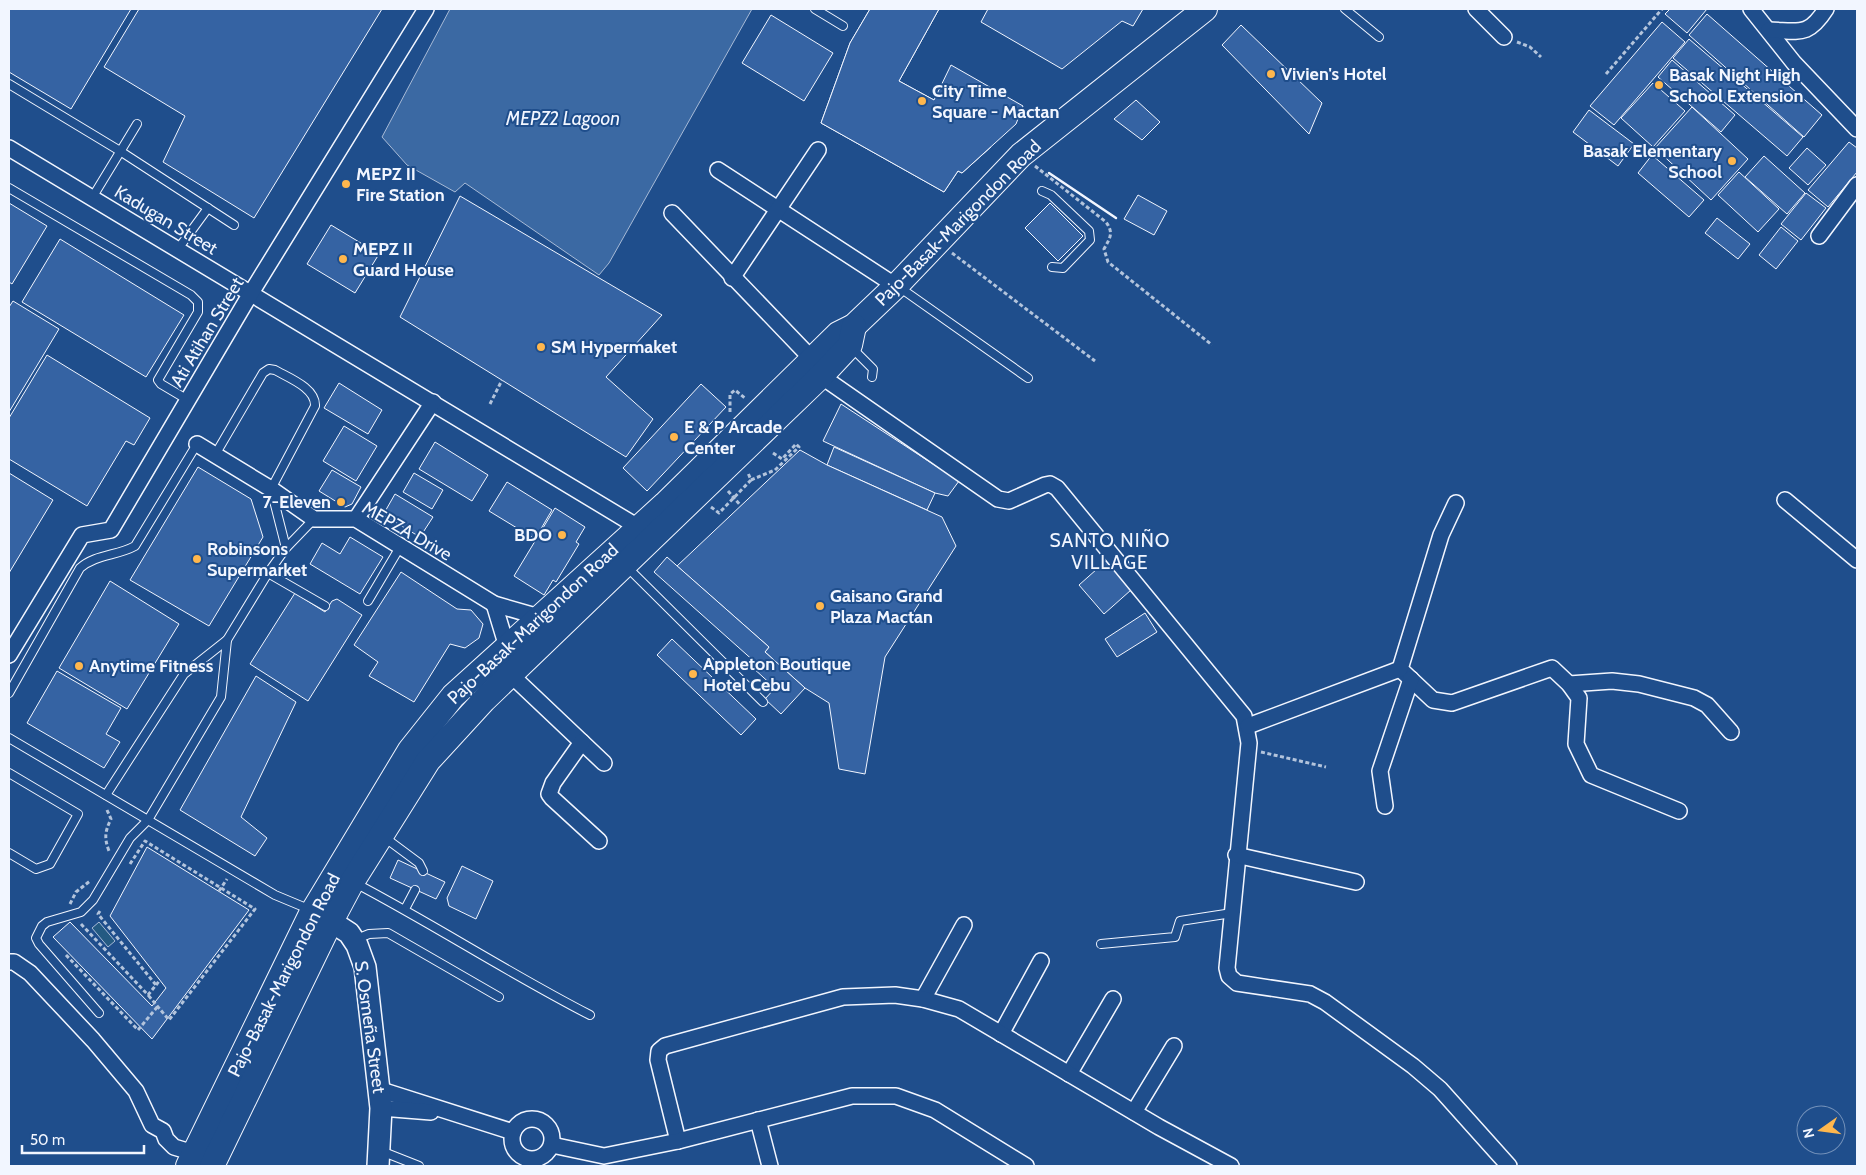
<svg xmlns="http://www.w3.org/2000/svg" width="1866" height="1175" font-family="Cabin,sans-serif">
<rect width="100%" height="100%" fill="#1f4e8c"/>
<polygon fill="#245a82" stroke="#a8bbd7" points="99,922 115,941 108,947 92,928"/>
<polygon fill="#3b69a3" stroke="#a8bbd7" points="450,9 752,9 609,263 599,275 465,183 455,192 407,165 382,137"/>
<g fill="#3563a3" stroke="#f2f6ff">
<polygon points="9,9 131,9 71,109 9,72"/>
<polygon points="139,9 382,9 254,218 163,162 185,116 104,67"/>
<polygon points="870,9 939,9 899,81 934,100 929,109 991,147 962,173 958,171 944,192 821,123 850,43"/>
<polygon points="870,9 939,9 899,81 934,100 951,65 1023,106 1016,124 962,173 958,171 944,192 821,123 850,43"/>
<polygon points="988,9 1143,9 1133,26 1122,21 1062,69 981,22"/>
<polygon points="1670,9 1707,9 1687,33 1665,14"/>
<polygon points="1707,14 1822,115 1804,137 1689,35"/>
<polygon points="771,15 833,53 804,101 742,63"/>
<polygon points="1662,22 1685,42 1614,125 1590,106"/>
<polygon points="1241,25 1322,103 1309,134 1222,45"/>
<polygon points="1689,39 1803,137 1787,156 1673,58"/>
<polygon points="1672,60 1735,115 1721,132 1658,77"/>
<polygon points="1653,83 1685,111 1653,147 1621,118"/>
<polygon points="1136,100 1160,122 1142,140 1114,119"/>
<polygon points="1692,107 1748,159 1711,200 1655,148"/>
<polygon points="1589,110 1634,144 1618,166 1573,132"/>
<polygon points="1849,142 1857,148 1857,172 1828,207 1808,190"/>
<polygon points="1807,148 1826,165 1808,185 1789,168"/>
<polygon points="1652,155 1704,200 1689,217 1638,173"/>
<polygon points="1764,156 1805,193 1787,214 1745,177"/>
<polygon points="1739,172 1779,209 1758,232 1718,195"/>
<polygon points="1806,193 1826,208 1801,240 1781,224"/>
<polygon points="1138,195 1167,211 1154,235 1124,219"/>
<polygon points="460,196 662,315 606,377 653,419 626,457 400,317"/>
<polygon points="9,203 47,226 12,284 9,282"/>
<polygon points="1050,203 1083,236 1058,261 1025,228"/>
<polygon points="1717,218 1750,244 1738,259 1705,233"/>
<polygon points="331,225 379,254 355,293 307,264"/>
<polygon points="1781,227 1798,241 1776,269 1759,255"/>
<polygon points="60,239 184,315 146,377 22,302"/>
<polygon points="13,301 59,329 9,412 9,307"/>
<polygon points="47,355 150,418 134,445 126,441 87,506 9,459 9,418"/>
<polygon points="339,383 382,410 368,434 324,408"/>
<polygon points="701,384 726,407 647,491 623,468"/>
<polygon points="841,404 959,481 948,496 935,493 823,441"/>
<polygon points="344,426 377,446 356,481 323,461"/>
<polygon points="435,442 488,475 472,501 419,469"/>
<polygon points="834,447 935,493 927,510 827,465"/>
<polygon points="800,450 827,465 942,517 956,546 885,657 865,774 839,769 829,703 805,688 765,652 769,647 677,566"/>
<polygon points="198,467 251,499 263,537 209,626 130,580"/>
<polygon points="332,470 361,487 352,504 345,507 319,491"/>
<polygon points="9,473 53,500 9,573"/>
<polygon points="414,473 443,490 432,509 403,492"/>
<polygon points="507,482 552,510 535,539 489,511"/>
<polygon points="395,494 433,517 420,537 383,515"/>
<polygon points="555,508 585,527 576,542 579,544 556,582 553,580 544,595 514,576"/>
<polygon points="350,537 383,557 360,594 310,564 322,543 340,554"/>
<polygon points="667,557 769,647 765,652 805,688 781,714 765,699 775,688 752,667 756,663 654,572"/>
<polygon points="1106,561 1131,590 1104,614 1079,585"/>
<polygon points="401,572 457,609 471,610 483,624 479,638 465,648 450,644 414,702 369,676 378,662 354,645"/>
<polygon points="110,581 179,624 127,709 59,668"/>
<polygon points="295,593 325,612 332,601 337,599 362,615 308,701 250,664"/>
<polygon points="1145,613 1157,632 1117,657 1105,639"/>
<polygon points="672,639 756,719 741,735 657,655"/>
<polygon points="57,671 121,708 106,734 120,742 104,768 27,723"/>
<polygon points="256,676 296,702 241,817 267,838 255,856 180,810"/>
<polygon points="147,847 249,910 152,1039 53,937 70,922 152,1006 166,988 110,916"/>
<polygon points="398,860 445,882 436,899 390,878"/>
<polygon points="462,866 493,881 476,919 449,906 447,898"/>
</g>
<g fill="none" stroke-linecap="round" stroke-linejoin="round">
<g stroke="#f2f6ff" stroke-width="10">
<g id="lane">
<polyline points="815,9 843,26"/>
<polyline points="1345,9 1379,37"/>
<polyline points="9,84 120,151 234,225"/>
<polyline points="9,188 191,295 198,302 198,312 158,380 161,384 188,400"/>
<polyline points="1042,191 1051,195 1089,231 1090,240 1063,268 1052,267"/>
<polyline points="92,198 137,124"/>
<polyline points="178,249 208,208"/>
<polyline points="899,287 1028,378"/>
<polyline points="851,347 873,369 872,377"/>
<path d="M215 455 263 373 269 369 275 370C289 378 316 388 315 406L271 489 286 548"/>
<polyline points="626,566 763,702"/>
<polyline points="268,573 325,606"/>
<polyline points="368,601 400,547"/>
<path d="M9 693 80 568C96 554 117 556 135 546L197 444"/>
<polyline points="9,738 275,895 311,910"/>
<polyline points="9,773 78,814 50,864 36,869 9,853"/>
<polyline points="106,795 184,674 227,640 268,573 286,548 314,519"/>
<polyline points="384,837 419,863 423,871"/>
<path d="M355 883C435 925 510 974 590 1015"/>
<polyline points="405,909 415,890"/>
<polyline points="354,940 369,934 388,933 499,997"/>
<polyline points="1101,944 1175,937 1180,921 1232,913"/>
<polyline points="99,1013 39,944 36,938 42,926 47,922 81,912 93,900 130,838 148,820 221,697 227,640"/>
<polyline points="381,1151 419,1166"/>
</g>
</g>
<g stroke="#f2f6ff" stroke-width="18">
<g id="street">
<polyline points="1476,9 1504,37"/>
<polyline points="1751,9 1794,63 1857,129"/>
<path d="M1769 30C1800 31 1808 37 1826 9"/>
<polyline points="9,148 638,527"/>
<polyline points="718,170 896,286"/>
<polyline points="672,213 812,359"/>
<polyline points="1819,236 1857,185"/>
<polyline points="732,278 818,150"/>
<polyline points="821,376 998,499 1009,501 1045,485 1050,484 1057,488 1244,716 1249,743 1227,968 1229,976 1237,983 1310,994 1325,1002 1413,1066 1440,1089 1509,1166"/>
<polyline points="197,444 271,489 314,519 356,519 494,604 539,617"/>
<polyline points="1785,500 1857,560"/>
<polyline points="1456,503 1441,535 1400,669 1433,700 1452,703 1552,668 1569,684 1579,698 1576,744 1591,775 1679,811"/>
<polyline points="356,519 433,402"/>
<polyline points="494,604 507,647"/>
<polyline points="9,655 82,535 111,530 251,293 426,9"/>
<polyline points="510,674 604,763"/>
<polyline points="1569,684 1612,681 1639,684 1694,698 1707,705 1731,732"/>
<polyline points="1248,726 1400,669"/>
<polyline points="582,742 553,783 549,794 552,798 599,841"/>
<polyline points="1385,806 1380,771 1411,679"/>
<polyline points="1236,855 1356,882"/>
<polyline points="9,962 14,962 30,973 93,1040 136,1091 152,1125 163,1131 166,1139 174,1147 194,1153"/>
<polyline points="923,999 964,925"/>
<polyline points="1001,1034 1041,961"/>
<polyline points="1069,1074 1113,999"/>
<polyline points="378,1089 513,1132"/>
<polyline points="381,1108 431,1112"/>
<polyline points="1134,1112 1174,1046"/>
<circle cx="532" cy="1139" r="20"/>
<polyline points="758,1120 770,1166"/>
<polyline points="678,1141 658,1060 659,1051 665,1046 843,997 895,995 923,999 959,1009 1159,1127 1231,1166"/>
<polyline points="552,1145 604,1156 678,1141 852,1096 896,1096 935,1110 1026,1166"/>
</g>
</g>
<g stroke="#f2f6ff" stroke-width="24">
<polyline id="secondary" points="318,913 349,933 357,945 365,967 381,1108 378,1166"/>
</g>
<g stroke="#f2f6ff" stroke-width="26">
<g id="primary">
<polyline points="188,1166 310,916 410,750 453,696 665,504 838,334 854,326 896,286 1021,155 1205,9"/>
<polyline points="212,1166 328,927 352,882 428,761 484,700 821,376 850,345 854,326"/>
</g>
</g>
<g stroke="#b3c4dc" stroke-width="3" stroke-dasharray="4 2.5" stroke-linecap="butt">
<polyline points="1517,42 1530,47 1541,57"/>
<polyline points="1606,74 1662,9"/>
<path d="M1035 166 1106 222C1114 233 1110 238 1104 249L1108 262 1212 345"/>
<polyline points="952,253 1095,361"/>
<polyline points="490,404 502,380"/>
<polyline points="730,412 730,394 735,390 746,399"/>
<polyline points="773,453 782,459 796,444"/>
<polyline points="751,480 775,470 799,447 796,444"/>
<polyline points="728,491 741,506"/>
<polyline points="711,507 719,513 751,480 748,473"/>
<polyline points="1261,752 1326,767"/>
<path d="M107 810 111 819C105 831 104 838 109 851"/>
<polyline points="130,864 145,841 255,909 169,1020 148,995"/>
<polyline points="219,891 227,879"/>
<polyline points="70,904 76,892 90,881"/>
<polyline points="100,911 98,914 156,985"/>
<polyline points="81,924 148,995 160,980"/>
<polyline points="66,955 138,1030 158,1006"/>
</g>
<use href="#lane" stroke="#1f4e8c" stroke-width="8"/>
<use href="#street" stroke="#1f4e8c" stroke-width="15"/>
<use href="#secondary" stroke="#1f4e8c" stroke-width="21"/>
<use href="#primary" stroke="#1f4e8c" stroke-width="24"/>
<polyline stroke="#f2f6ff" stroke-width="2.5" points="1049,173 1116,218"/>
</g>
<g fill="#ffb74d" stroke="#1f4e8c" stroke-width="2">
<circle cx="1271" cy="74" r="5"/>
<circle cx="1659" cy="85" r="5"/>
<circle cx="922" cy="101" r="5"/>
<circle cx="1732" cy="161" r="5"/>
<circle cx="346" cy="184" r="5"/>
<circle cx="343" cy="259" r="5"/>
<circle cx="541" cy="347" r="5"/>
<circle cx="674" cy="437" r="5"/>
<circle cx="341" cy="502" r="5"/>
<circle cx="562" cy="535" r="5"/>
<circle cx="197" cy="559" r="5"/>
<circle cx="820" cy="606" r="5"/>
<circle cx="79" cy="666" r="5"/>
<circle cx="693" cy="674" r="5"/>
</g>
<g text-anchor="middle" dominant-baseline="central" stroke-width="4" stroke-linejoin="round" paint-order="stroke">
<g font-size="18" font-weight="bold" fill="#f2f6ff" stroke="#1f4e8c" text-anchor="start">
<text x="1281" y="74">Vivien's Hotel</text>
<text x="1669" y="75">Basak Night High<tspan x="1669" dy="21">School Extension</tspan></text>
<text x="932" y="91">City Time<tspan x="932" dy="21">Square - Mactan</tspan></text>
<text x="1722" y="151" text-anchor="end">Basak Elementary<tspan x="1722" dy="21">School</tspan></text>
<text x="356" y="174">MEPZ II<tspan x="356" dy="21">Fire Station</tspan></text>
<text x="353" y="249">MEPZ II<tspan x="353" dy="21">Guard House</tspan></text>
<text x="551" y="347">SM Hypermaket</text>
<text x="684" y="427">E &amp; P Arcade<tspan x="684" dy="21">Center</tspan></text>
<text x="331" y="502" text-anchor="end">7-Eleven</text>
<text x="552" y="535" text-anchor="end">BDO</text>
<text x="207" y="549">Robinsons<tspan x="207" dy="21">Supermarket</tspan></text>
<text x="830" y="596">Gaisano Grand<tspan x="830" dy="21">Plaza Mactan</tspan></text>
<text x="703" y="664">Appleton Boutique<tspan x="703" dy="21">Hotel Cebu</tspan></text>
<text x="89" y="666">Anytime Fitness</text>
</g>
<g font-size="18" fill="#f2f6ff" stroke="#1f4e8c">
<text transform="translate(166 220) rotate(31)">Kadugan Street</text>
<text transform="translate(958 223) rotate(-45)">Pajo-Basak-Marigondon Road</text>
<text transform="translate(207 332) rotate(-59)">Ati Atihan Street</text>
<text transform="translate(407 531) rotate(30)">MEPZA Drive</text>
<text transform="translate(533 624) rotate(-43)">Pajo-Basak-Marigondon Road</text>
<text transform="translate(284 975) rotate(-63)">Pajo-Basak-Marigondon Road</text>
<text transform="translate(370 1027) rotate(82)">S. Osmeña Street</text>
</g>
<g font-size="19" font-style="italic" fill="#f2f6ff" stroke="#1f4e8c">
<text x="563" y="118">MEPZ2 Lagoon</text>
</g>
<g font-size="19" letter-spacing="1" fill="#f2f6ff" stroke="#1f4e8c">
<text x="1110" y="540">SANTO NIÑO<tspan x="1110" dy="22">VILLAGE</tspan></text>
</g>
</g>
<rect width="1866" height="1175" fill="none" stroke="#f2f6ff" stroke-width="20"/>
<g transform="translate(1821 1130) rotate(256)"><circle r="24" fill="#1f4e8c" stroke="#7391ba"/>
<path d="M0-4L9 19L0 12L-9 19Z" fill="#ffb74d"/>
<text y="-8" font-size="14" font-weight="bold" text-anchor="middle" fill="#f2f6ff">N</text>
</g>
<path d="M22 1145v8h122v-8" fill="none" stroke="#f2f6ff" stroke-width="2.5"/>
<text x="30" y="1145" font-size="15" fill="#f2f6ff" stroke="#1f4e8c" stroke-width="4" paint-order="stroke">50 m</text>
</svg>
